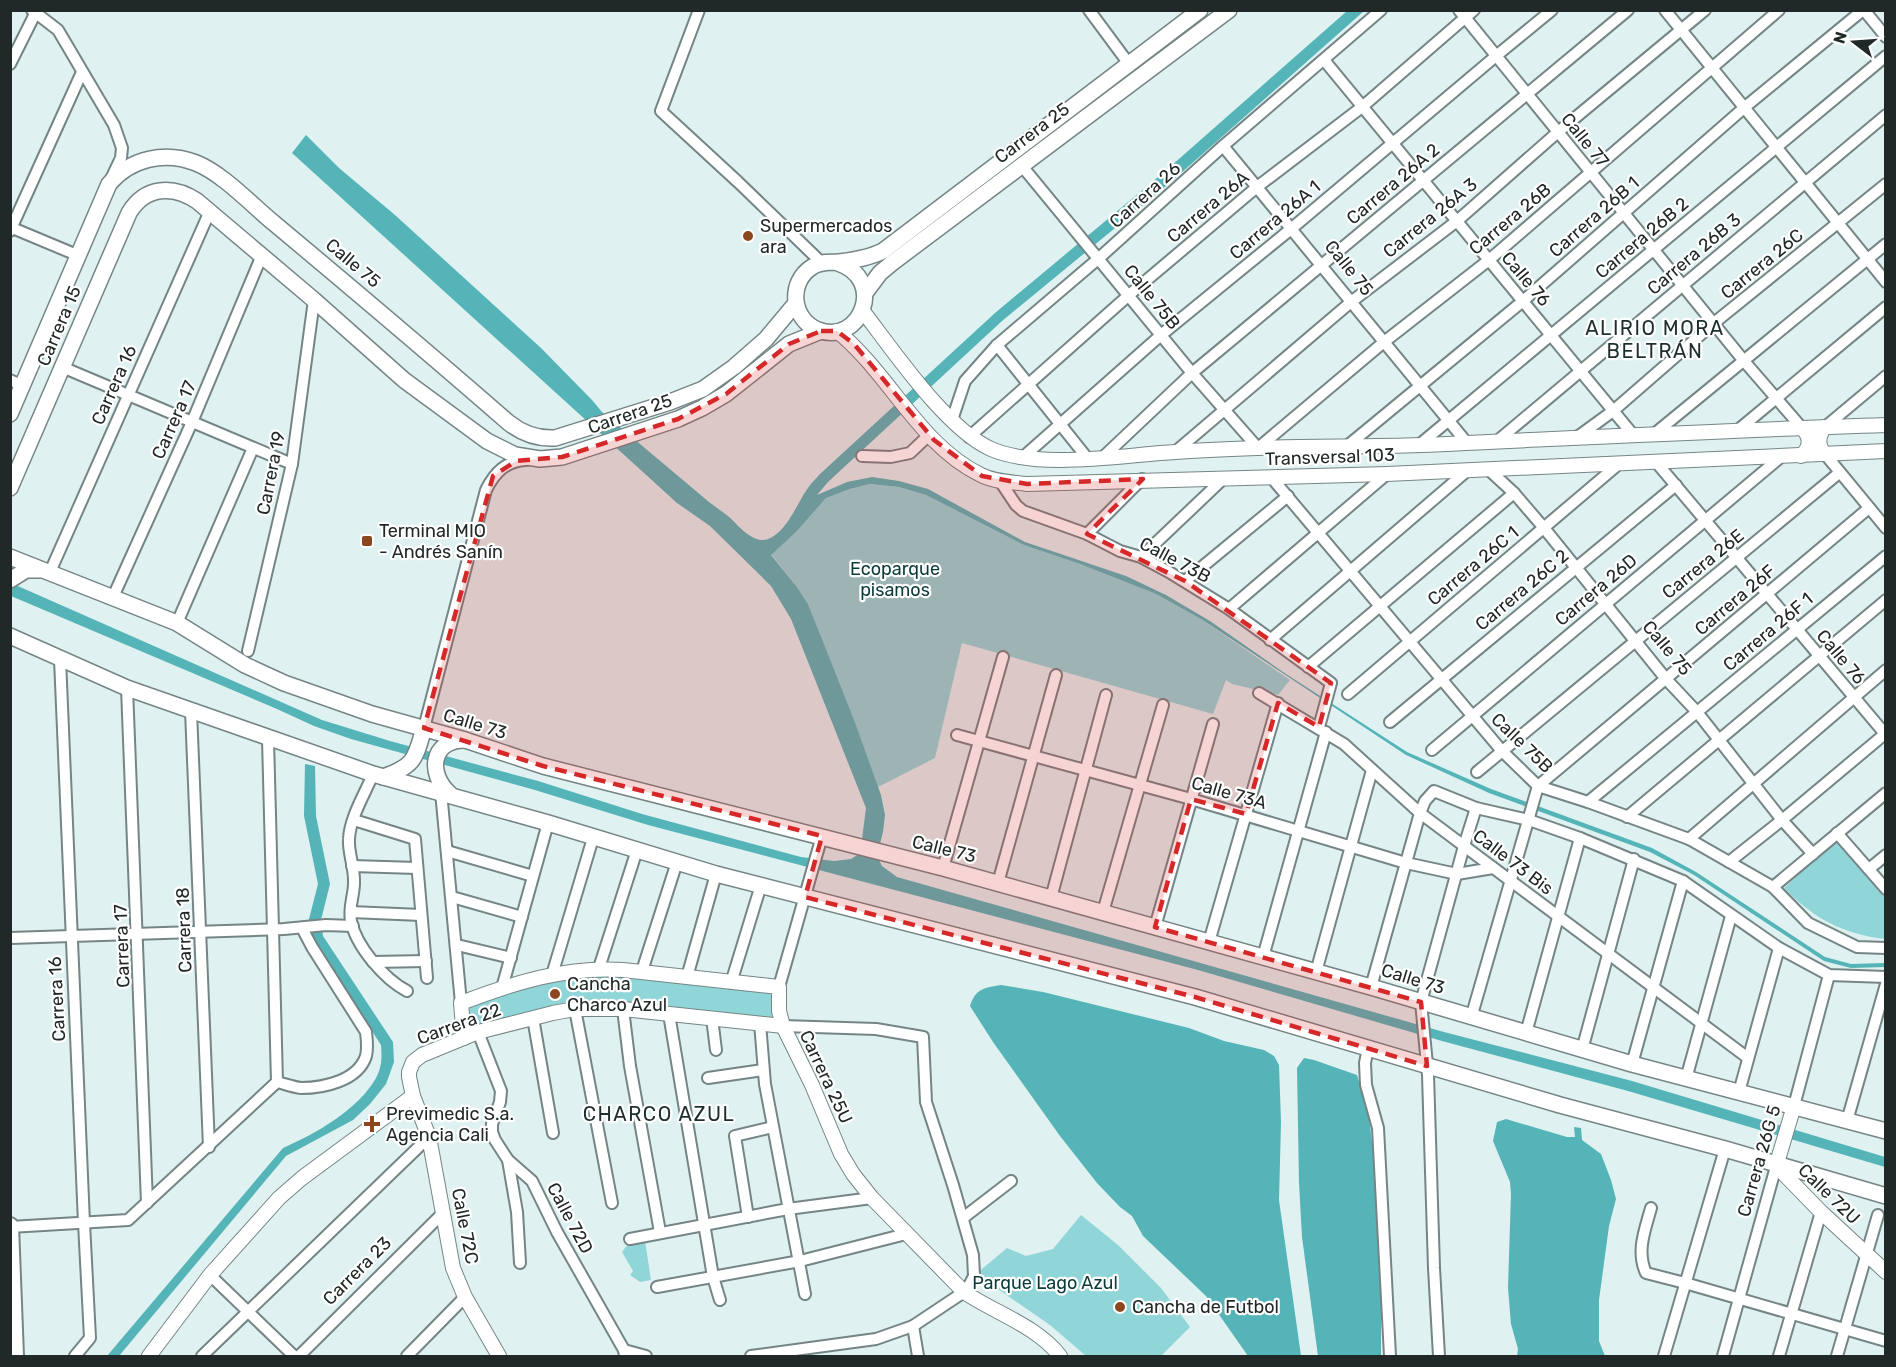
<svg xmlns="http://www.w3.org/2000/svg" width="1896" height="1367" font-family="Rubik,sans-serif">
<rect width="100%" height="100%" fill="#dff1f1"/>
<g fill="#90d6d8">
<polygon points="870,484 899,487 926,495 1024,545 1080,564 1156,594 1201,619 1290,680 1278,695 1232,684 1226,680 1213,714 962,643 935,758 878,787 808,604 797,587 771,554 797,531 826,498 850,489"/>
<path d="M1835 841 1885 897V939C1843 934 1814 919 1784 888Z"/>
<path d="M598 973 774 992 775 1020 575 1003 531 1011 470 1031 467 1007C510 991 553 981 598 973Z"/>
<polygon points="1081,1215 1118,1245 1161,1288 1190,1327 1161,1356 1086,1356 1050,1325 976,1274 1007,1248 1026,1256 1053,1249"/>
<polygon points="645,1241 651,1280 640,1282 630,1275 633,1271 622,1252 628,1244"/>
</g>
<g fill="#55b4b7">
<path d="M1347 11H1364L1171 182 1002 321 828 482 817 495 847 482 872 477 899 481 928 489 1025 542 1126 576 1166 595 1210 621 1283 672 1407 752 1491 789 1652 848 1696 872 1825 957 1851 964 1885 963V967L1851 968 1824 961 1694 875 1650 852 1489 793 1406 755 1201 619 1156 594 1080 564 1024 545 926 495 899 487 870 484 850 489 826 498 797 531 771 555 797 587 808 604 854 720 881 795 885 815 883 832 877 856 882 866 897 877 1444 1032 1632 1081 1885 1157V1167L1628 1091 1442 1041 1198 970 648 825 535 790 351 739 314 726 277 709 11 596V583L322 720 390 741 538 781 642 814 801 857 834 861 851 859 859 854 861 847 866 808 791 619 771 586 710 526 677 503 292 153 306 135 339 168 395 215 541 348 592 400 602 412 709 502C715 507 722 511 728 516 735 522 741 530 749 535 778 556 796 504 808 488 811 483 816 479 820 474L995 313 1163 173Z"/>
<path d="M305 764 315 766 316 816 330 884 321 920 323 936 393 1042 394 1062 386 1084 370 1104 353 1120 286 1156 119 1356H107L283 1148C315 1134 358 1110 376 1078 382 1067 382 1057 381 1045L312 939 309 919 318 884 304 816Z"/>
<path d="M1001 985 1043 992 1189 1028 1224 1041 1264 1050 1274 1056 1279 1065 1281 1122 1279 1200 1301 1356H1248L1206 1296 1143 1236 1132 1216 1120 1207 1097 1183 1060 1136 993 1042 970 1006C976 988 984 988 1001 985Z"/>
<polygon points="1304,1058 1314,1060 1357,1075 1369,1117 1377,1184 1381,1242 1381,1356 1318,1356 1302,1237 1299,1183 1297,1068"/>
<polygon points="1506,1119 1567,1137 1575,1137 1574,1127 1581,1128 1582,1140 1601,1154 1611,1180 1616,1199 1609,1226 1599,1300 1599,1341 1605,1356 1517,1356 1518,1349 1511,1324 1508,1288 1511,1194 1510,1182 1493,1141 1497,1122"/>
</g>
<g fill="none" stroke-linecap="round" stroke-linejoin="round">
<g stroke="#758585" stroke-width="14">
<g id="minor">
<polyline points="32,10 58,30 114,125 122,148 121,158 111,179"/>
<polyline points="699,10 661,111 738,182 822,263"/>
<polyline points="1089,10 1129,64"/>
<polyline points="1459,10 1744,361 1802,428"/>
<polyline points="1665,10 1886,282"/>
<polyline points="1864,10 1886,37"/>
<polyline points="1324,60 1634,436"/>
<polyline points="10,64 36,12"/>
<polyline points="1223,146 1467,443"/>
<polyline points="1022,166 1192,373 1258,448 1384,342 1489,260 1779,10"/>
<polyline points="10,227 77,255"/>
<polyline points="10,231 82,72"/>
<polyline points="997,345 1088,459"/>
<polyline points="62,367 292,464"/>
<polyline points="10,380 23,386"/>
<polyline points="952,420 965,381 997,345 1098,259 1223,146 1381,10"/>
<polyline points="1825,427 1886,376"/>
<polyline points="1738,430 1886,307"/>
<polyline points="1653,435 1886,244"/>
<polyline points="969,437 1129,295 1257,187 1362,107 1474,10"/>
<polyline points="1576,438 1613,411 1714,323 1886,184"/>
<polyline points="1496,442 1886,115"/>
<polyline points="1419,445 1886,56"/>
<polyline points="1346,447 1523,301 1745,107 1863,10"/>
<polyline points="1175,452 1351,302 1457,221 1558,132 1705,10"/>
<polyline points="1825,454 1886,528"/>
<polyline points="862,456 891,457 910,453 929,435"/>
<polyline points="1022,458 1161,335 1291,229 1496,56 1552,10"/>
<polyline points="1101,459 1192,373 1628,10"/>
<polyline points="1656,462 1886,735"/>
<polyline points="1488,469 1514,493 1544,528 1666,679 1697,712 1782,820 1813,854"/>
<polyline points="1271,477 1502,751 1538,786 1588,802 1689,839 1773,887 1808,923 1857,947 1886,948"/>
<polyline points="1000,481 1016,505 1023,511 1087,534 1120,551 1141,557 1169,572 1229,609 1331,683 1319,727"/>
<polyline points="1087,534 1142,479"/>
<polyline points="1141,557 1224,478"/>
<polyline points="50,572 210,211"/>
<polyline points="1185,581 1288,496"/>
<polyline points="113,597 192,422 262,255"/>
<polyline points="1229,609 1387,474"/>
<polyline points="177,623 253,448"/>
<polyline points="1270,640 1468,470"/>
<polyline points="248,651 292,464 314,300"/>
<polyline points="60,659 84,1223 90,1338 75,1356"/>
<polyline points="1308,667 1514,493"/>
<polyline points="127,688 147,1203"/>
<polyline points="1259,693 1344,744 1420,813 1748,1058"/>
<polyline points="1348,694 1620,463"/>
<polyline points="191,711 209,1147"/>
<polyline points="1390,722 1676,485"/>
<path d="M424 728 486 490C495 472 506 461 526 460"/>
<polyline points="957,735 1191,799 1406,863 1457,874 1493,868"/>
<polyline points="268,739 277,1082"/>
<polyline points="1432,750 1782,456"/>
<polyline points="1477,772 1839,473"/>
<path d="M373 774C365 794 350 817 349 839 348 852 354 866 354 880 355 893 348 907 351 921 356 946 384 979 407 991"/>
<polyline points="441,792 461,1003"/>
<polyline points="1588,802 1886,556"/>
<polyline points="1627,817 1886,600"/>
<polyline points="354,820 415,839 427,978"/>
<polyline points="1837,833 1886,889"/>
<polyline points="1689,839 1886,670"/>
<polyline points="447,851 533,876"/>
<polyline points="1729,862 1782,820 1886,733"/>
<polyline points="352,866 417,868"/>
<polyline points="943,868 1003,657"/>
<polyline points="1869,869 1886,855"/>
<polyline points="998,883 1056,675"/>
<polyline points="1773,887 1886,793"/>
<polyline points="452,897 522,917"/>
<polyline points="1051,898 1106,695"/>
<polyline points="351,912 421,915"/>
<polyline points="1103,912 1163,705"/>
<polyline points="1155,927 1213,724"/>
<polyline points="10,938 284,929 326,925 353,926"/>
<polyline points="1209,942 1278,703"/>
<polyline points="457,945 511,958"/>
<polyline points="1263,957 1326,732"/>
<polyline points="373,962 426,961"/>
<polyline points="599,968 637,850"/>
<polyline points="642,971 677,862"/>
<polyline points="1316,972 1372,770"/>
<polyline points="552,975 593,838"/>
<polyline points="687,977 716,874"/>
<polyline points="731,983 761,885"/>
<polyline points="779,987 822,836"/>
<polyline points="1371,987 1420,813 1425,801 1434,791 1476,808 1529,820 1580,838 1683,881 1779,948 1829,975 1886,977"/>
<polyline points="502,988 548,823"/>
<polyline points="575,1009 612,1203"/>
<polyline points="623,1009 630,1066 660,1232"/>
<polyline points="669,1014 713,1277 720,1300"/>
<polyline points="533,1018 553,1133"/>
<polyline points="712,1018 716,1050"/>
<polyline points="1471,1018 1538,786 1869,508"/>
<polyline points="760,1023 765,1084 805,1294"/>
<polyline points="478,1032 501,1091 500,1102 492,1124 492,1132 495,1140 508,1160 532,1181 557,1232 624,1350 625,1356"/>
<polyline points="1526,1033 1580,838"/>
<polyline points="1368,1048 1365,1063 1366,1085 1378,1128 1390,1356"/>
<polyline points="1582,1050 1634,859"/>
<polyline points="1632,1064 1683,881"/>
<polyline points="708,1078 763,1070"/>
<polyline points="1686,1079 1731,916"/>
<path d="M277 1082C285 1084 293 1087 301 1088 323 1088 358 1081 366 1056 368 1048 367 1040 366 1032L312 947 302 928"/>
<polyline points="1739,1092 1779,948"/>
<polyline points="1794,1106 1829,975"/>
<polyline points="1847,1121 1886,984"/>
<polyline points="508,1160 517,1212 520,1263"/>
<path d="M1651 1208C1645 1230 1636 1251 1646 1273L1685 1283 1886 1341"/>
<polyline points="748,1217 735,1136 773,1127"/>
<polyline points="963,1218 1011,1181"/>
<polyline points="10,1227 128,1220 277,1082"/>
<polyline points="630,1239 788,1209 872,1198"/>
<polyline points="210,1275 294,1356"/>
<polyline points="657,1287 800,1261 906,1234"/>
<polyline points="913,1326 918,1356"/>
<polyline points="624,1350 646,1356"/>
<polyline points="202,1356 429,1137"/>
<polyline points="299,1356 443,1213"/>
<polyline points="407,1356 465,1297"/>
<polyline points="751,1356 876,1339 913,1326 964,1292 970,1284 974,1276 973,1255 953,1185 926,1102 923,1037 876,1029 783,1026"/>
<polyline points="1439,1356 1434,1268 1428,1075 1421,1002 1464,846 1476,808"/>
<polyline points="1664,1356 1725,1149"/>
<polyline points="1723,1356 1777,1163"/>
<polyline points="1779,1356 1821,1212"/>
<polyline points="1837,1356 1878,1215"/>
</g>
</g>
<g stroke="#758585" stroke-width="16">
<g id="tertiary">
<path d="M862 310C893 350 946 429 991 449 1040 470 1123 455 1175 452 1203 450 1230 449 1257 448 1312 446 1367 447 1421 445 1576 438 1731 430 1886 425"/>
<path d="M837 331C890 374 919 445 981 475 995 482 1011 482 1027 484L1387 474 1886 451"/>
<path d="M1825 427C1818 436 1817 445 1825 454"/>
<path d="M1801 456C1811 447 1811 437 1802 428"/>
<path d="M464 1038 461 1003C513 983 567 966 623 970L779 987V1011L783 1026 812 1085 841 1154 853 1174 872 1198 964 1292C995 1313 1037 1326 1060 1356"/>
<polyline points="1794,1106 1777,1163 1782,1172 1821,1212 1886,1272"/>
<polyline points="149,1356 210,1275 279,1198 302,1178 413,1096"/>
<polyline points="499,1356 465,1297 453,1268 429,1137 413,1096 409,1077 409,1072 413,1062 422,1055 478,1032 553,1013 575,1009 623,1009 783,1026"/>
</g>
</g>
<g stroke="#758585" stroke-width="18">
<g id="secondary">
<path d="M838 263C887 279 861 346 818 330 791 319 788 282 812 267 821 261 829 263 839 262 852 261 871 257 883 251L1200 10"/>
<polyline points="865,293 880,273 892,263 1229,10"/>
<path d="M10 414 109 184C131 158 165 151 196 163 222 173 253 206 275 224 354 290 432 356 509 423 523 434 537 439 555 438L670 402 703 389 734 367 766 339 796 303"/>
<path d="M10 488 129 213C145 186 173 185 197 201L314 300 404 380 487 441 515 455 540 459 562 457 678 419 702 408 726 394 789 344 821 331"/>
<polyline points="10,557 177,623 245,665 284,683 372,714 465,740 543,766 943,868 1371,987 1632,1064 1886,1131"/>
<polyline points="10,580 26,570 40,570"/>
<polyline points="10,636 127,688 373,774 548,823 716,874 1195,997 1560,1105 1725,1149 1886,1196"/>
<path d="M383 777C415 766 415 759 424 728"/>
<path d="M450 794C427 774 431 740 465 740"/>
</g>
</g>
<g stroke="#758585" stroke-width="20">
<polyline id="primary" points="10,1226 15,1356"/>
</g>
<use href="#minor" stroke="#fff" stroke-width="10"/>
<use href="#tertiary" stroke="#fff" stroke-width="14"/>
<use href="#secondary" stroke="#fff" stroke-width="15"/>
<use href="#primary" stroke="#fff" stroke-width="16"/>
</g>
<path fill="#d62828" fill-opacity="0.2" stroke="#d62828" stroke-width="4.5" stroke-dasharray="12 8" stroke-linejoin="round" d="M821 331H837L854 344 934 440 982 476 1027 484 1143 479 1087 534 1185 581 1331 683 1319 727 1278 703 1246 814 1191 799 1155 927 1421 1002 1427 1066 1195 997 805 897 822 836 543 766 424 728 493 476 516 461 562 457 678 419 726 394 789 344Z"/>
<g fill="#8c471f" stroke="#fff" stroke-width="2">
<circle cx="748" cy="236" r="6"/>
<rect x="361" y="535" width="12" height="12" rx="3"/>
<circle cx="555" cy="994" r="6"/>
<path d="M369 1115h6v6h6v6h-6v6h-6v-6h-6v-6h6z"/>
<circle cx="1120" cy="1307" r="6"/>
</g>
<g text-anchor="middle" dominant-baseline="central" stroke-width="4.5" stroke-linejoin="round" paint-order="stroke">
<g font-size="18" fill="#212828" stroke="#fff">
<text transform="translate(1032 133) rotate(-37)">Carrera 25</text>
<text transform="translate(1585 140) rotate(51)">Calle 77</text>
<text transform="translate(1393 184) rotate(-40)">Carrera 26A 2</text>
<text transform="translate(1145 195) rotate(-42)">Carrera 26</text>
<text transform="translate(1208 207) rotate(-40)">Carrera 26A</text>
<text transform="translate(1594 217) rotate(-41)">Carrera 26B 1</text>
<text transform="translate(1430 218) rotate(-39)">Carrera 26A 3</text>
<text transform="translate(1510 219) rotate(-40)">Carrera 26B</text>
<text transform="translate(1275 220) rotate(-40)">Carrera 26A 1</text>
<text transform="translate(1642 238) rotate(-40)">Carrera 26B 2</text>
<text transform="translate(1694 254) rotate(-40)">Carrera 26B 3</text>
<text transform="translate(353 263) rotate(40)">Calle 75</text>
<text transform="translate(1762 264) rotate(-39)">Carrera 26C</text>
<text transform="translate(1349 268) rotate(51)">Calle 75</text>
<text transform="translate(1526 279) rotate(50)">Calle 76</text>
<text transform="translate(1152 297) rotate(51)">Calle 75B</text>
<text transform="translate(59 326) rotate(-67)">Carrera 15</text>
<text transform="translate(114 385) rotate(-66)">Carrera 16</text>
<text transform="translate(630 414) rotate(-19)">Carrera 25</text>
<text transform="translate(174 420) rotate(-66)">Carrera 17</text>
<text transform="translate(1330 457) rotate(-2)">Transversal 103</text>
<text transform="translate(271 473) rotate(-79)">Carrera 19</text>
<text transform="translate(1175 560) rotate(28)">Calle 73B</text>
<text transform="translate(1703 564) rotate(-39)">Carrera 26E</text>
<text transform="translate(1473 566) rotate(-40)">Carrera 26C 1</text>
<text transform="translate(1522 590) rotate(-40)">Carrera 26C 2</text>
<text transform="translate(1596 590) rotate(-40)">Carrera 26D</text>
<text transform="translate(1735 600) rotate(-40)">Carrera 26F</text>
<text transform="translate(1768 632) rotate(-40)">Carrera 26F 1</text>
<text transform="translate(1667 648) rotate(50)">Calle 75</text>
<text transform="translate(1841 657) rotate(50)">Calle 76</text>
<text transform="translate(475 724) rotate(17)">Calle 73</text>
<text transform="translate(1522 743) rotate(44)">Calle 75B</text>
<text transform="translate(1229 793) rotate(16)">Calle 73A</text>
<text transform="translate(944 849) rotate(14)">Calle 73</text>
<text transform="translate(1513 862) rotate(37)">Calle 73 Bis</text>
<text transform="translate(184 930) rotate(-92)">Carrera 18</text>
<text transform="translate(122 946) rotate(-92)">Carrera 17</text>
<text transform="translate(1413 979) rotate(17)">Calle 73</text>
<text transform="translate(57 999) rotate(-93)">Carrera 16</text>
<text transform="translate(459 1024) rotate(-20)">Carrera 22</text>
<text transform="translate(826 1077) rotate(65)">Carrera 25U</text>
<text transform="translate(1759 1161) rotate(-74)">Carrera 26G 5</text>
<text transform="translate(1829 1194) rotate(44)">Calle 72U</text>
<text transform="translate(570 1218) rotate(62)">Calle 72D</text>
<text transform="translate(465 1226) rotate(79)">Calle 72C</text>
<text transform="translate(357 1271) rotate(-45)">Carrera 23</text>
</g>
<g font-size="18" fill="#212828" stroke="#fff" text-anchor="start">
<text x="760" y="226">Supermercados<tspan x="760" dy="21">ara</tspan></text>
<text x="379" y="531">Terminal MIO<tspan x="379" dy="21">- Andrés Sanín</tspan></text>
<text x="567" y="984">Cancha<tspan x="567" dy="21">Charco Azul</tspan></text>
<text x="386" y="1114">Previmedic S.a.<tspan x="386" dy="21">Agencia Cali</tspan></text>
<text x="1132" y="1307">Cancha de Futbol</text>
</g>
<g font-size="18" fill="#0b3a3b" stroke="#fff">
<text x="895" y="569">Ecoparque<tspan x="895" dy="21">pisamos</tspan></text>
<text x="1045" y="1283">Parque Lago Azul</text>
</g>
<g font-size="20" letter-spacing="1.5" fill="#1e2d2d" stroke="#fff">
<text x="1655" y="328">ALIRIO MORA<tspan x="1655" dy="23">BELTRÁN</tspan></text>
<text x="659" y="1114">CHARCO AZUL</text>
</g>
</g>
<rect width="1896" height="1367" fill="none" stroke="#212828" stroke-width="24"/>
<g transform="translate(1854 42) rotate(287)" stroke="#ffffff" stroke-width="4.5" paint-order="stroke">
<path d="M0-4.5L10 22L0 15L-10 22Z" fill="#212828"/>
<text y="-9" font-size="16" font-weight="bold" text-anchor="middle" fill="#212828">N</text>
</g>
</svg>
